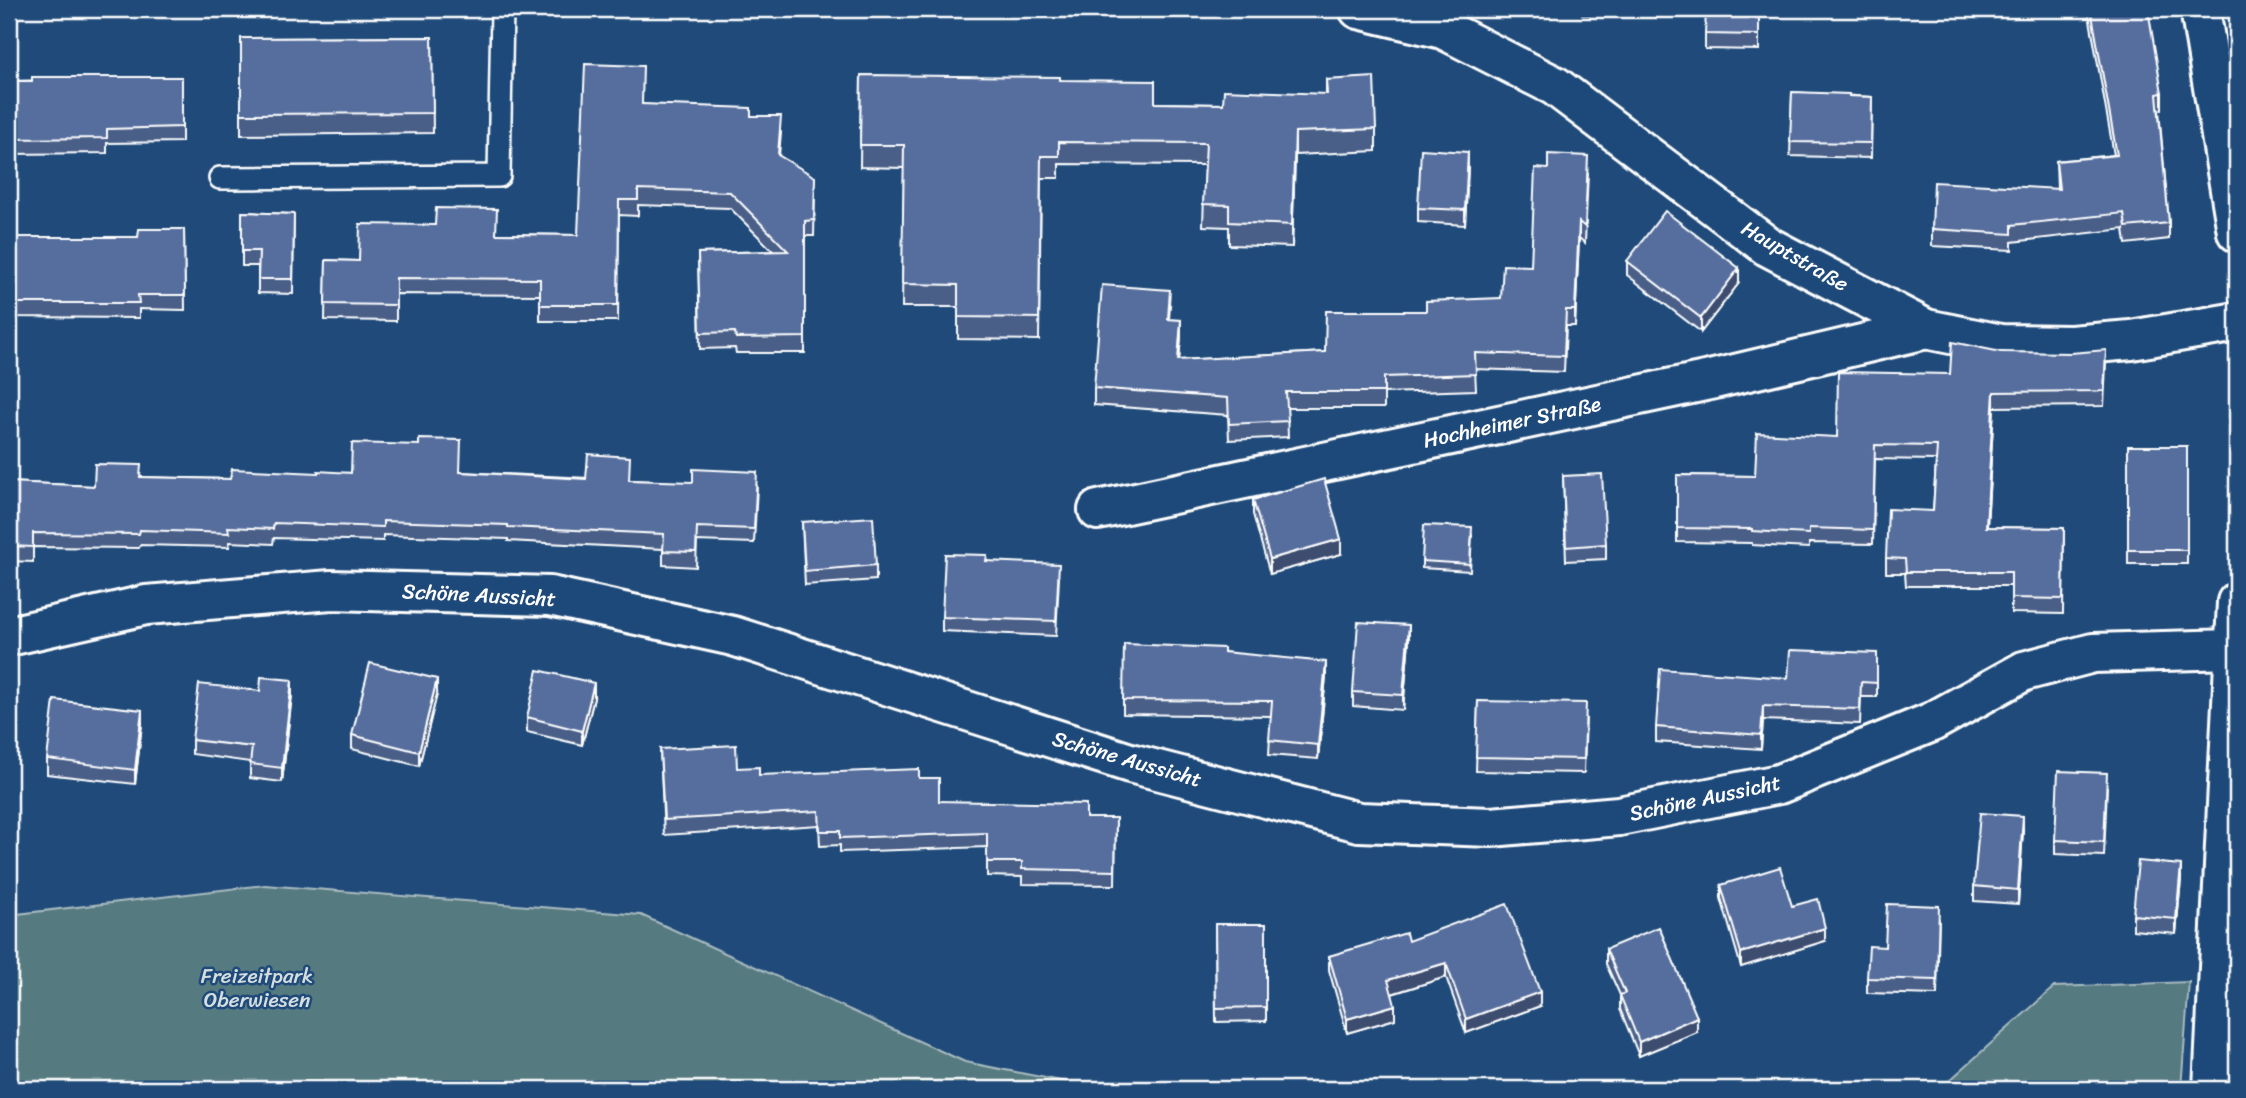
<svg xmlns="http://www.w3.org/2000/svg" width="2246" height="1098" font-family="Sriracha,sans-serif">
<rect width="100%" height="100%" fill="#1f4a7a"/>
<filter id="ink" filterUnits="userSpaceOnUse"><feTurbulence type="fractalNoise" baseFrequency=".0143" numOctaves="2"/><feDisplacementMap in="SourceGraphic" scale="14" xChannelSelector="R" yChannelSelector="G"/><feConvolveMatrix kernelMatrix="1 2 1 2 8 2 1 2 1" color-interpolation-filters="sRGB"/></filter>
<g filter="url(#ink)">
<g fill="#557a80" stroke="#aabcc0" stroke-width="2">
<polygon points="265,885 641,915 965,1062 1101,1089 9,1089 9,915"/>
<polygon points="2189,982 2181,1089 1940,1089 2054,987"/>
<polygon points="2237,1007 2237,1089 2231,1089"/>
</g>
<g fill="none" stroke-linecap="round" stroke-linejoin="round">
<g stroke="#fff" stroke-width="26">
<polyline id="service" points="220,178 499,176 502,9"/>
</g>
<g stroke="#fff" stroke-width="44">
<g id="minor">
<polyline points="2200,9 2237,232"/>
<polyline points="1098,510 1710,380 1926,329"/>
<polyline points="9,636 146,605 331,590 550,596 733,636 1130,763 1359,822 1491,827 1619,816 1779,784 1932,722 2024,671 2093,653 2234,649"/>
</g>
</g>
<g stroke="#fff" stroke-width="44">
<g id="secondary">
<polyline points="1359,9 1443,29 1555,86 1767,246 1926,329 2001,344 2071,345 2131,340 2237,322"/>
<polyline points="2213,1089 2237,602"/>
</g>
</g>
<use href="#service" stroke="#1f4a7a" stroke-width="21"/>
<use href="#minor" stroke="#1f4a7a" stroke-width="38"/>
<use href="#secondary" stroke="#1f4a7a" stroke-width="38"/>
</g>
<g fill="#4a5f88" stroke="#fff" stroke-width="2">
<polygon points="1581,9 1619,9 1619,15 1582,15"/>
<polygon points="1759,9 1759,50 1705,49 1705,34"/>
<polygon points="2088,9 2132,9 2162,93 2162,109 2159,110 2169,223 2169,239 2126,244 2124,229 2012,242 2012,250 1932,246 1932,229 2057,189 2056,161 2114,155"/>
<polygon points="432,37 433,133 241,135 241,38"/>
<polygon points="861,75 1060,80 1155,103 1223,104 1326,94 1326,80 1376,129 1376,151 1295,155 1292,247 1229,245 1229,227 1203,226 1205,165 1059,164 1059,178 1041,178 1039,340 958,339 958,307 902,307 904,168 860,167"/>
<polygon points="182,77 182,142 107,143 107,153 9,154 9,81"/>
<polygon points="1792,92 1872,97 1871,158 1790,156"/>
<polygon points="642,104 751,116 781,132 779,156 815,193 814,236 805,236 805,353 736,353 735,348 700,349 698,253 773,251 730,208 638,205 638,216 619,215 618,321 540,321 540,295 396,294 396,321 325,320 326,260 359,261 497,234 578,235"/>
<polygon points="1468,167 1465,225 1418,222 1418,208"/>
<polygon points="1588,172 1585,243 1579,238 1575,326 1566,326 1564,372 1475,369 1476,390 1384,393 1384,408 1287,408 1288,437 1229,440 1228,415 1094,405 1094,388 1170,306 1169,319 1181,336 1179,360 1325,352 1426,311 1501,298 1531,266"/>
<polygon points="242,212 294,214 293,294 258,293 258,266 242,266"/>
<polygon points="184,229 185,310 139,309 139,318 9,317 9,237 138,237"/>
<polygon points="1627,261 1739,283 1701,332 1627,275"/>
<polygon points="2001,352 2106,364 2104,406 1994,407 1987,527 2064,528 2063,614 2011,613 2011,586 1906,586 1905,573 1886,573 1886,558 1933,511 1936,460 1875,459 1873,544 1809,543 1809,548 1752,545 1752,543 1677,542 1677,475 1755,476 1837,437 1950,374"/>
<rect x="2128" y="446" width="59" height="118"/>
<polygon points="461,472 757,486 754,543 697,541 696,567 663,565 663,549 508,541 508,539 383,535 383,541 274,538 273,544 229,542 229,547 140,545 139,548 33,547 33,562 9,561 9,482 94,486 140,477 230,479 318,473"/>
<polygon points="1563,476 1606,544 1606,559 1566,561"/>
<polygon points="1253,500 1341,554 1270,574 1253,514"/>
<polygon points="802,522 876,565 876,580 805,585"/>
<polygon points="1472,535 1470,571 1422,568 1422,561"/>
<polygon points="987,561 1059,578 1056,636 942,631 942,617"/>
<polygon points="1409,640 1403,710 1353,706 1353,692"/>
<polygon points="1224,652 1326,676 1318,759 1269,755 1271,716 1123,714 1123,700"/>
<polygon points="1877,653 1877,697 1861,697 1860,724 1763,720 1761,749 1656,742 1656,727 1788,678"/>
<polygon points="260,691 292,695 282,782 250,778 250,762 192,754 192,740"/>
<polygon points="437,694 419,766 352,749 352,735"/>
<polygon points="594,698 582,745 527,732 527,717"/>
<polygon points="1478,701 1586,718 1584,773 1476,771"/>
<polygon points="142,724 135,784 47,774 47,759"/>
<polygon points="660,749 737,768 759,775 919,778 939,801 1086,818 1116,818 1115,885 1022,884 1022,877 987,876 987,847 840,852 840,845 820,846 819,825 664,835"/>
<polygon points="2107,788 2104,856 2055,854 2055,840"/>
<polygon points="2023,831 2018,904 1974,901 1974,886"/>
<polygon points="2181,879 2176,934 2133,930 2133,915"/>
<polygon points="1721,885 1825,941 1741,967 1721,898"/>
<polygon points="1939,920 1937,995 1867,993 1867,978 1885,947"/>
<polygon points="1215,924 1266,924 1266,1021 1216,1022"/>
<polygon points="1408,941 1540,1006 1466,1033 1446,977 1392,994 1395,1019 1347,1033 1329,970 1329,956"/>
<polygon points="1606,949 1697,1032 1639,1056 1620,1009 1620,995 1606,964"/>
</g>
<g fill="#3c4d6f" stroke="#fff" stroke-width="2">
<polygon points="1295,132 1295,155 1292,247 1292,225"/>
<polygon points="1468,152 1468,167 1465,225 1465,210"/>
<polygon points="1579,222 1579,238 1575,326 1575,310"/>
<polygon points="1739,268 1739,283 1701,332 1701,318"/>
<polygon points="1181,320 1181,336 1178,376 1178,360"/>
<polygon points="1994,392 1994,407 1986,541 1986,527"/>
<polygon points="1341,539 1341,554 1270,574 1270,559"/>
<polygon points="1409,625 1409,640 1403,710 1403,695"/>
<polygon points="1326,662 1326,676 1318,759 1318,745"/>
<polygon points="437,679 437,694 419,766 419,752"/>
<polygon points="292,680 292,695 282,782 282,768"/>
<polygon points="594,683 594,698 582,745 582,731"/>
<polygon points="1763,706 1763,720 1761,749 1761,735"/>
<polygon points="142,710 142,724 135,784 135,770"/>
<polygon points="10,731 10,745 9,749 9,735"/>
<polygon points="2023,816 2023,831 2018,904 2018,890"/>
<polygon points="2181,865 2181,879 2176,934 2176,919"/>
<polygon points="1825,928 1825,941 1741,967 1741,953"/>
<polygon points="1446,963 1446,977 1388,995 1388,980"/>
<polygon points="1540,992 1540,1006 1466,1033 1466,1019"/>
<polygon points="1395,1005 1395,1019 1347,1033 1347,1019"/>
<polygon points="1697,1017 1697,1032 1639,1056 1639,1042"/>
</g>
<g fill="#566e9e" stroke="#fff" stroke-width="2">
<polygon points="1706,9 1759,9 1759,35 1705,34"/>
<polygon points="2091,9 2132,9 2133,10 2148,9 2162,93 2157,94 2169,223 2126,227 2124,213 2012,225 2012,234 1932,229 1934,182 2059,189 2056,161 2117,155"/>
<polygon points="432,37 433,113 241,114 241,38"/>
<polygon points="585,64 643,66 642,104 751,108 751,116 781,116 778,155 815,177 814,220 805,221 805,337 736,338 735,332 700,333 698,253 788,251 730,192 638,189 638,200 619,200 618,305 540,305 540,279 396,278 396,305 325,304 326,260 359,261 360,224 435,225 436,208 497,209 496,234 578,235"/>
<polygon points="861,75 1060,77 1060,80 1155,81 1155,103 1223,104 1224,90 1327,94 1326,80 1374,77 1376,129 1295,132 1292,225 1229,222 1229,205 1203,204 1206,143 1059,142 1059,156 1041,156 1039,318 958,317 958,285 902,284 904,145 860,145"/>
<polygon points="32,77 182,77 182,127 107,129 107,138 9,139 9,81 32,81"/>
<polygon points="1792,92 1849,94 1849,96 1872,97 1871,143 1790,142"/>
<polygon points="1421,149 1468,152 1465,210 1418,208"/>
<polygon points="1548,154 1588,156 1585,227 1579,222 1575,310 1566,310 1564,356 1475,353 1476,374 1384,377 1384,392 1286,392 1288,421 1229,424 1228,398 1094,388 1102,285 1170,290 1168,319 1181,320 1178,360 1325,352 1326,311 1426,311 1426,301 1501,298 1503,265 1531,266 1535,168 1548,169"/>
<polygon points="1665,211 1739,268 1701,318 1627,261"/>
<polygon points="242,212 294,214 293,279 258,279 259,251 242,251"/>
<polygon points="139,229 184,229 185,295 138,295 139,303 9,303 9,237 138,237"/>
<polygon points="1952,342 2001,352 2071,353 2106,350 2104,391 1994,392 1986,527 2064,528 2063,599 2011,598 2011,572 1906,572 1905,559 1886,558 1888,509 1933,511 1937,446 1875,445 1873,530 1809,528 1809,534 1752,531 1752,529 1677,528 1677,475 1755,476 1757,433 1837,437 1838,372 1950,374"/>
<polygon points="419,439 461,440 460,472 586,479 588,454 630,457 629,480 693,482 693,469 757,472 754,529 697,527 696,552 663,551 664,534 508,527 508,525 383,521 383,527 274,523 273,529 228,527 229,533 140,530 139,534 33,533 33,547 9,546 9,482 94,486 95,464 141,465 140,477 230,479 232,469 318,473 318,471 351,473 352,443 419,445"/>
<rect x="2128" y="446" width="59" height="104"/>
<polygon points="1602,474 1606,544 1566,547 1563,476"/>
<polygon points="1324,479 1341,539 1270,559 1253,500"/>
<polygon points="873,517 876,565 805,571 802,522"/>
<polygon points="1424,525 1472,527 1470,564 1422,561"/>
<polygon points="945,554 987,555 986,561 1059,564 1056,621 942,617"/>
<polygon points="1358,622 1409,625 1403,695 1353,692"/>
<polygon points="1124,644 1224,648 1224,652 1326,662 1318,745 1269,740 1272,701 1123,700"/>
<polygon points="1790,650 1877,653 1877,683 1861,682 1860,709 1763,706 1761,735 1656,727 1660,669 1788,678"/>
<polygon points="370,663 437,679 419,752 352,735"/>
<polygon points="538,670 594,683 582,731 527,717"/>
<polygon points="261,677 292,680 282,768 250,764 252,747 192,740 199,684 260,691"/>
<polygon points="54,700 142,710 135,770 47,759"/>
<polygon points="1478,701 1586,703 1584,759 1476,757"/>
<polygon points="736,745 737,768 759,767 759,775 919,769 919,778 939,778 939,801 1086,804 1086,818 1116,818 1115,871 1022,869 1022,862 987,862 987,833 840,838 840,831 820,831 819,811 664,820 660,749"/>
<polygon points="2058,771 2107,773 2104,842 2055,840"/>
<polygon points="1980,813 2023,816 2018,890 1974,886"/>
<polygon points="2138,861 2181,865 2176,919 2133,915"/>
<polygon points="1780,867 1792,906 1818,899 1825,928 1741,953 1721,885"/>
<polygon points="1507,904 1540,992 1466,1019 1446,963 1388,980 1395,1005 1347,1019 1329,956 1406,933 1408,941"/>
<polygon points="1887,904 1939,906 1937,980 1867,978 1869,946 1885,947"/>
<polygon points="1215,924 1266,924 1266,1007 1216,1008"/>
<polygon points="1659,927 1697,1017 1639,1042 1620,995 1625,993 1606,949"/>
</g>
</g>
<g text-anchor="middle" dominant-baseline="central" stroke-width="5" stroke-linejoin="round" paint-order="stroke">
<g font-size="21" fill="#fff" stroke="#1f4a7a">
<text transform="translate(1795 256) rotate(30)">Hauptstraße</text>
<text transform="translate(1512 422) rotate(-12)">Hochheimer Straße</text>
<text transform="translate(479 595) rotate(3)">Schöne Aussicht</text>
<text transform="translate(1127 759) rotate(16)">Schöne Aussicht</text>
<text transform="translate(1705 798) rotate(-12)">Schöne Aussicht</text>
</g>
<g font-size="21" fill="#d4dedf" stroke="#1f4a7a">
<text x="257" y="976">Freizeitpark<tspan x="257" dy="24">Oberwiesen</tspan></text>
</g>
</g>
<rect width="2246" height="1098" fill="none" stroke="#1f4a7a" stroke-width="35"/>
<rect x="18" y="18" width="2211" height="1063" fill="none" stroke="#fff" stroke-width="2.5" filter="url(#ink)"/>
</svg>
